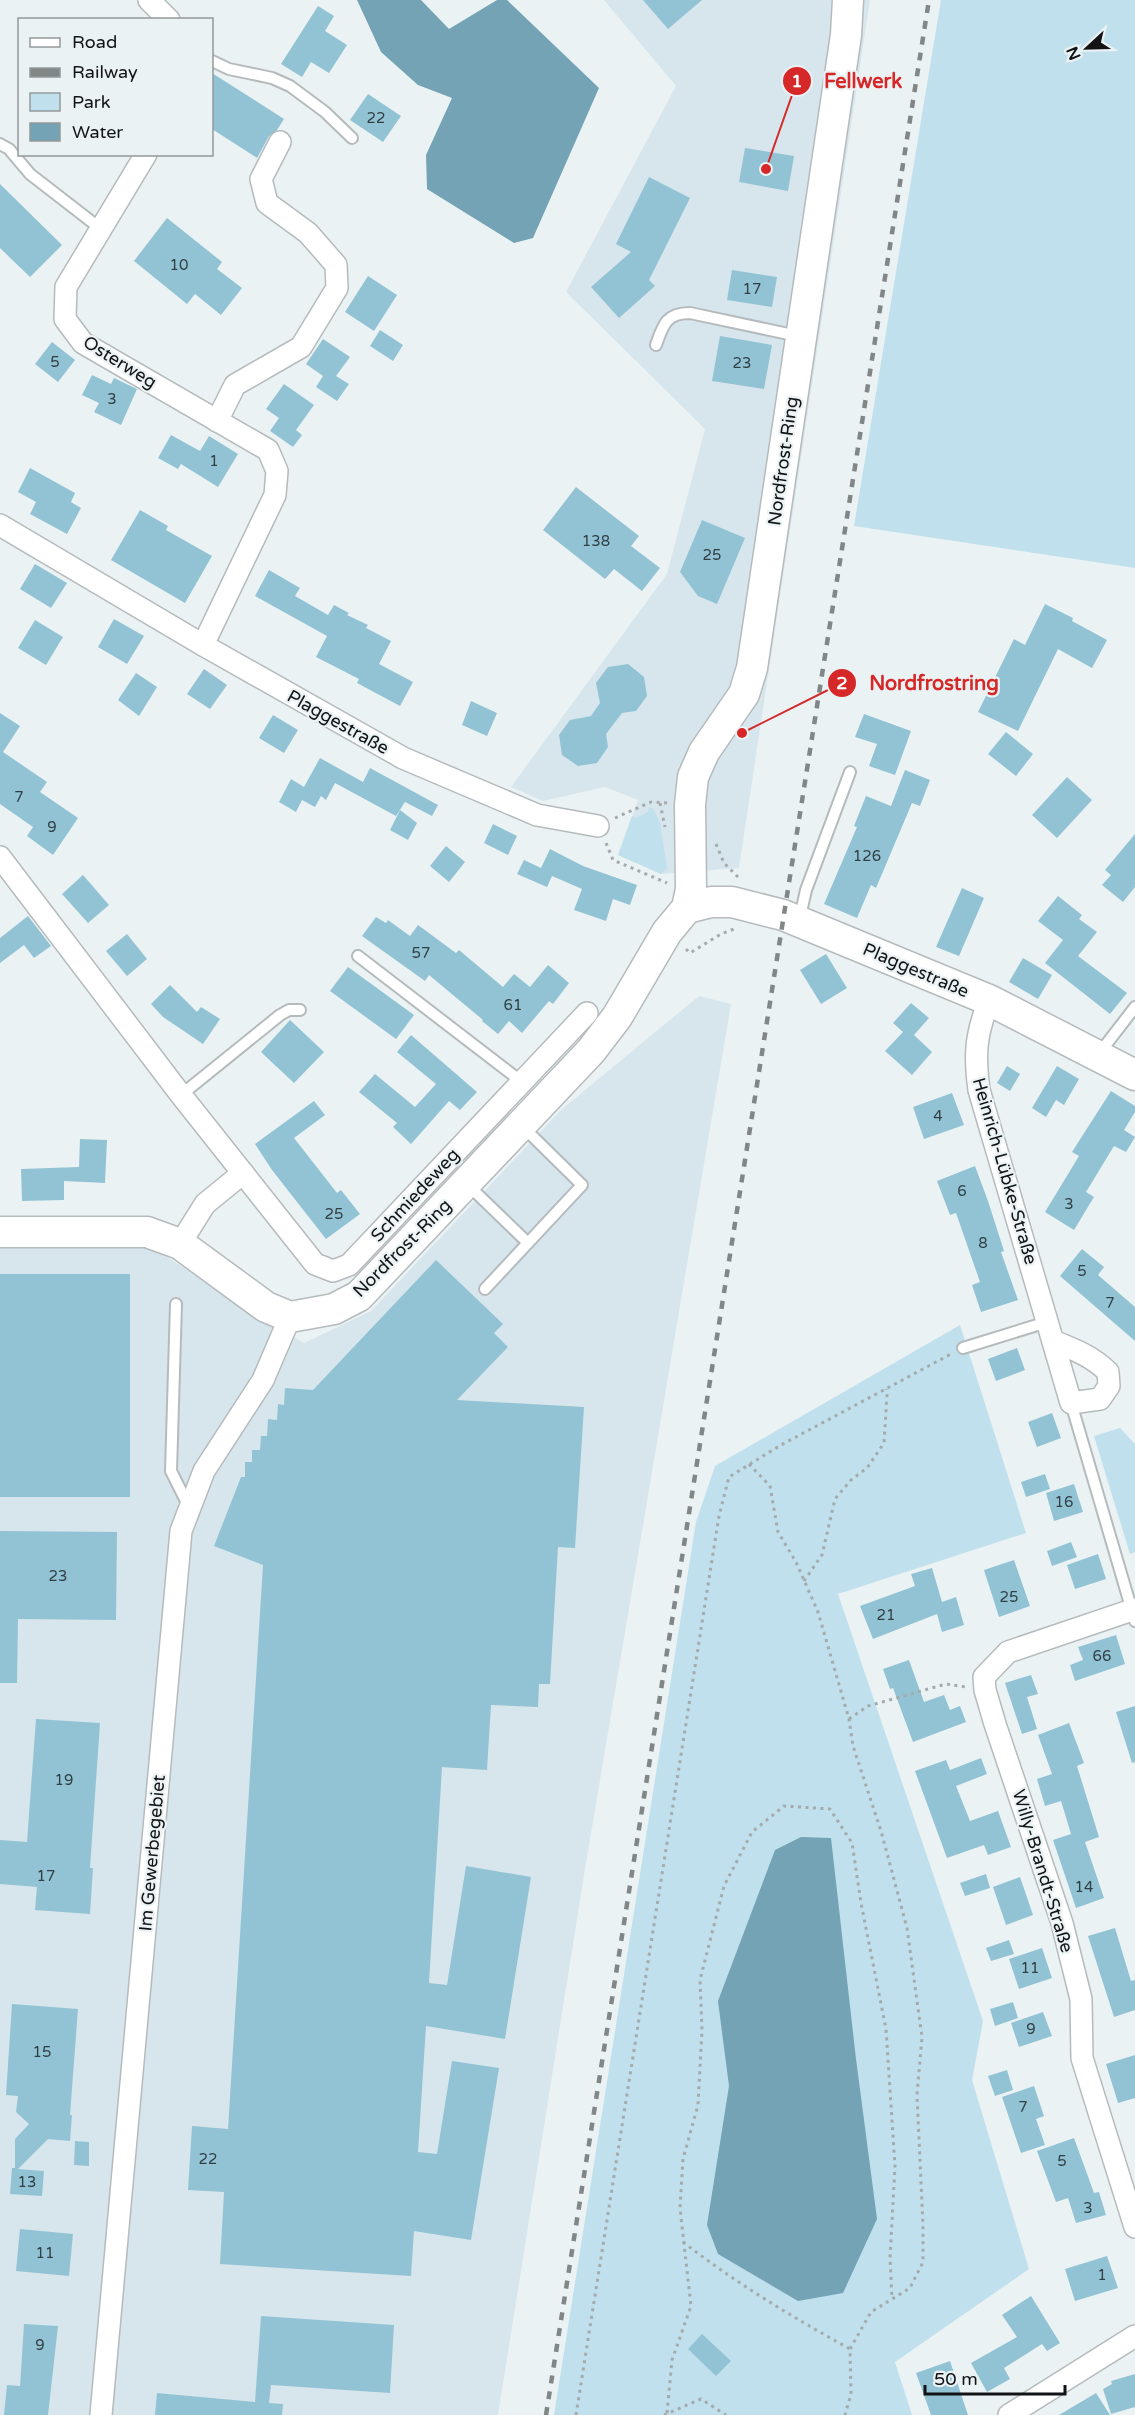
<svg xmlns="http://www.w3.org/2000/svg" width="1135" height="2415" font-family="'Varela Round',sans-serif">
<rect width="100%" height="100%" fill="#ebf2f4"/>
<g fill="#d7e6ec">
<polygon points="604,0 870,0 739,868 661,874 618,855 638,800 605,787 543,801 511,787 667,574 705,429 566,292 676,86"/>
<polygon points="699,996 731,1004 585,1869 498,2415 0,2415 0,1246 63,1242 151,1247 304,1343 371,1311 562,1109"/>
</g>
<g fill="#bfe0ec">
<polygon points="941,0 1135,0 1135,568 854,526"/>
<polygon points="649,807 653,808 660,823 667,868 661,874 618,855 632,816 636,818 648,812"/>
<polygon points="960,1325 1026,1533 838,1594 983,2021 972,2080 1029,2269 895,2362 912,2415 554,2415 696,1522 715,1466"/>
<polygon points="1120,1428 1135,1444 1135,1552 1130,1554 1094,1436"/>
</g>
<g fill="#73a3b4">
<polygon points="357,0 421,0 449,29 497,0 507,0 599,88 533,238 514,243 427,189 426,155 452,98 418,85 381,52"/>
<polygon points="801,1837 831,1838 856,2059 877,2219 843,2293 798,2301 718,2254 707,2225 729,2086 718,2001 775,1850"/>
</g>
<g fill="#92c3d4">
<polygon points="643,0 702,0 668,29"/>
<polygon points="318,6 334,16 325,31 347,45 329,73 311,62 302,77 281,64"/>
<polygon points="212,73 284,119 277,130 269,136 257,158 212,129"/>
<polygon points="368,94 401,116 383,142 350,120"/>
<polygon points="745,148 794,156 788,191 739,182"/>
<polygon points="649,177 690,198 649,280 655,286 619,318 591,287 631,252 616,244"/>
<polygon points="0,184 62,245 30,277 0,248"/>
<polygon points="167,218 222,262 217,269 242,288 221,315 195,294 187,304 134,261"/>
<polygon points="732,270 777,277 772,307 727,300"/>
<polygon points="368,276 397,295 374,331 345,312"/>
<polygon points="380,330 403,345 393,361 370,346"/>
<polygon points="720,336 772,345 764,389 712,381"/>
<polygon points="323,339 350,357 336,376 349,384 337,401 316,387 323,376 306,364"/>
<polygon points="52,342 75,360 58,382 35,364"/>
<polygon points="92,375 111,384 114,378 137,389 121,425 94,412 99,403 82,395"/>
<polygon points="284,384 314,405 296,430 302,435 293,447 270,431 279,418 266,409"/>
<polygon points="171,435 200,451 209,436 238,454 218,487 181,464 178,469 158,458"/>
<polygon points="30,468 75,493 71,502 81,508 67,534 30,514 36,502 18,492"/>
<polygon points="576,487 639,536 631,546 660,568 642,591 614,569 605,579 543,530"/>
<polygon points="140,510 168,526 166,530 212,556 185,603 111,560"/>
<polygon points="702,520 745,538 717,604 698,596 680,572"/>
<polygon points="35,564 67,583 51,608 20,589"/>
<polygon points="269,570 300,588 295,596 328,615 334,605 349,613 347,615 368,625 366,628 391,641 379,664 413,682 400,706 357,683 359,679 316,657 327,636 255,596"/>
<polygon points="1045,604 1073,618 1072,621 1107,640 1092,668 1058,649 1018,731 978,712 1014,639 1025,645"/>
<polygon points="114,619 144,636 127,664 98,647"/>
<polygon points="35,620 63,637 46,665 18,648"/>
<polygon points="628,664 644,677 647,696 636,711 622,713 606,734 608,747 597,763 578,766 562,755 559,735 570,720 591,716 600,703 596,683 608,667"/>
<polygon points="204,669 227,685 210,709 187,694"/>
<polygon points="136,673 157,687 139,716 118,700"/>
<polygon points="471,701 497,713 487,736 462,725"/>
<polygon points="0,713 20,726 3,752 47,782 40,792 78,818 53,855 27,836 33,827 0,804"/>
<polygon points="864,714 911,731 895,775 869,766 877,744 855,737"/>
<polygon points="273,715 298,730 284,753 259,738"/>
<polygon points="1006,732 1033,754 1016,776 988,754"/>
<polygon points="320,758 363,782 370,768 438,805 432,816 405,802 396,816 335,783 326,800 321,796 315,807 302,800 296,812 279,802 291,779 304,787"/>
<polygon points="905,770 930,780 920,806 912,803 876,888 871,885 857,918 824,904 857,827 854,826 866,796 891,806"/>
<polygon points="1067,777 1092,800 1057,838 1032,815"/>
<polygon points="400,810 417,823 408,840 390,830"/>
<polygon points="493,824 517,836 508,855 484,843"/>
<polygon points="1135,834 1135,887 1123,902 1102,885 1111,875 1105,870"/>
<polygon points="446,846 465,862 449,882 430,866"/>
<polygon points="550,849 583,866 637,885 630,905 613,899 606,921 574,910 582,889 552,876 547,887 517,874 524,860 541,868"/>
<polygon points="83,875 109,905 88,923 62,894"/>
<polygon points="962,888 984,898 959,956 936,947"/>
<polygon points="1058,896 1082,915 1079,919 1097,932 1078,956 1127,993 1110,1014 1045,963 1063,940 1038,921"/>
<polygon points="28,916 51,946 34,958 24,945 0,963 0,938"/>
<polygon points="376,917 386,923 388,920 410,936 418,925 456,953 459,950 503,987 514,974 530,987 548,965 569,983 553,1004 549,1001 522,1033 509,1021 498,1034 482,1021 483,1020 429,975 425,981 362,936"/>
<polygon points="127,934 147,959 127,976 106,951"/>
<polygon points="826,954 847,988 821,1004 800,970"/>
<polygon points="1023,958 1052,975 1038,999 1009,982"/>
<polygon points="348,967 414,1015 396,1039 330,991"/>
<polygon points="170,985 197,1012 201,1007 220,1019 203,1044 163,1017 151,1004"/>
<polygon points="911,1003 929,1018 914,1035 932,1052 912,1075 885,1051 903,1032 893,1023"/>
<polygon points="290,1020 324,1052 294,1083 261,1052"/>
<polygon points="411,1035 477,1092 460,1110 449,1101 411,1144 393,1127 397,1123 359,1092 375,1074 415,1107 436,1084 397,1052"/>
<polygon points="1007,1066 1020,1074 1010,1091 997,1083"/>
<polygon points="1057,1066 1079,1079 1064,1105 1056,1100 1046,1117 1032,1108"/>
<polygon points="1111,1091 1135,1106 1135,1112 1124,1130 1135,1137 1126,1152 1114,1146 1086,1192 1094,1197 1074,1230 1045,1212 1079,1156 1072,1152"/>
<polygon points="952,1093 964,1125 924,1139 913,1107"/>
<polygon points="314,1101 325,1115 294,1138 337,1193 341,1190 360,1214 326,1239 272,1170 255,1144"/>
<polygon points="80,1139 107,1140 105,1183 64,1181 64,1200 22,1201 21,1169 79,1167"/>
<polygon points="975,1166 988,1201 1004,1251 1001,1252 1018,1300 981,1312 972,1285 980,1282 956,1213 950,1215 937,1181"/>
<polygon points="1082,1249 1104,1267 1098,1275 1135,1307 1135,1341 1060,1276"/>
<polygon points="436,1260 503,1324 494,1333 508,1347 457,1400 584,1407 575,1548 558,1547 550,1684 539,1684 538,1707 491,1705 487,1770 442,1767 429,1983 447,1985 466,1866 531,1877 505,2039 426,2026 418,2152 437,2154 452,2061 499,2068 471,2240 414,2231 411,2276 220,2264 224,2192 188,2190 192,2126 228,2129 263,1565 214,1546 241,1477 245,1477 245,1462 252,1462 252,1450 260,1450 261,1436 267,1436 268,1419 277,1420 278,1404 284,1405 285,1388 313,1390"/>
<rect x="0" y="1274" width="130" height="223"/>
<polygon points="1017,1348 1025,1370 996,1381 988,1359"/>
<polygon points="1052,1413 1061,1438 1037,1447 1028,1422"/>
<polygon points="1045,1474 1050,1489 1026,1497 1021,1482"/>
<polygon points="1074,1484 1083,1512 1054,1521 1046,1493"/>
<polygon points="0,1531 117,1532 116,1620 18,1619 17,1683 0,1683"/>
<polygon points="1071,1542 1077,1557 1052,1566 1047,1551"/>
<polygon points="1098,1554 1106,1579 1075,1589 1067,1565"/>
<polygon points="1014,1560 1030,1606 999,1617 984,1570"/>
<polygon points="932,1568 942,1602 956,1597 964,1625 942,1632 937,1614 873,1639 860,1606 915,1586 911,1574"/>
<polygon points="1116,1635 1125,1664 1075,1681 1070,1665 1083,1660 1078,1647"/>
<polygon points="909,1660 924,1702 944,1695 950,1710 960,1706 966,1722 913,1742 893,1688 890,1689 883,1669"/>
<polygon points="1031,1675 1038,1694 1027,1697 1037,1729 1022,1734 1005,1683"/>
<polygon points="1135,1706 1135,1762 1132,1763 1116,1712"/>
<polygon points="36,1719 100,1723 90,1868 93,1868 90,1914 35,1910 37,1887 0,1884 0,1840 27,1842"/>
<polygon points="1069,1723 1084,1763 1077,1766 1099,1837 1085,1842 1104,1898 1076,1908 1053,1840 1071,1834 1061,1801 1045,1806 1037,1779 1052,1774 1038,1735"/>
<polygon points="981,1758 987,1774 956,1786 970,1821 998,1811 1011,1847 988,1855 984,1845 947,1858 915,1771 946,1760 950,1770"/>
<polygon points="986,1874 990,1888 965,1896 960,1883"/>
<polygon points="1020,1877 1033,1915 1006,1925 993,1887"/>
<polygon points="1115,1928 1131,1981 1135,1980 1135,2010 1114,2017 1088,1936"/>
<polygon points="1009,1940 1014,1954 991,1961 986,1948"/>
<polygon points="1042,1948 1052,1978 1019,1989 1009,1959"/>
<polygon points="1013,2002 1018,2018 995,2026 990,2009"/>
<polygon points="12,2004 78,2009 70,2115 72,2115 70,2141 48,2139 18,2169 44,2171 42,2196 10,2194 12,2168 15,2168 15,2139 29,2124 16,2112 18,2096 6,2095"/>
<polygon points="1043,2012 1052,2036 1019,2047 1011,2023"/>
<polygon points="1135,2055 1135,2098 1118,2103 1106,2064"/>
<polygon points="1007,2070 1013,2090 995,2096 988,2076"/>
<polygon points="1034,2086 1044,2116 1036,2119 1045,2145 1021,2153 1002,2097"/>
<polygon points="1074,2138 1094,2193 1099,2192 1106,2215 1076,2223 1068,2198 1056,2202 1037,2151"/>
<polygon points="75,2141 89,2142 89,2166 74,2165"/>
<polygon points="20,2229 73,2234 69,2276 16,2271"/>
<polygon points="1107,2256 1118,2288 1075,2301 1065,2269"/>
<polygon points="1031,2296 1060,2343 1047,2351 1042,2344 1004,2368 1010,2379 987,2392 971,2363 1017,2337 1002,2315"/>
<polygon points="261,2316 394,2325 390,2393 271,2385 269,2403 283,2404 282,2415 155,2415 157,2393 255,2402"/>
<polygon points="24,2324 58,2326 48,2415 4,2415 7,2385 20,2386"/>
<polygon points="702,2334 731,2361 716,2376 688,2349"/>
<polygon points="950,2361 968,2415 931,2415 916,2373"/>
<polygon points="1135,2374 1135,2407 1111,2414 1103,2389 1112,2384 1111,2381"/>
<polygon points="1096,2393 1110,2415 1059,2415"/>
</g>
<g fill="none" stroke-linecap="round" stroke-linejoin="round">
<g stroke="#b5bbbd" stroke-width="14">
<g id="lane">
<polyline points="212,61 229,69 272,78 290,86 325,112 352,138"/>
<polyline points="0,144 9,149 30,174 101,229"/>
<path d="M656 345C663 325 666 313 690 313L798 336"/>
<polyline points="799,921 806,890 850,772"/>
<polyline points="358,956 522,1082"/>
<polyline points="1098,1055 1135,1007"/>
<polyline points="181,1095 280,1015 289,1010 300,1010"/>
<polyline points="468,1185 528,1243"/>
<polyline points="485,1289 582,1185 521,1125"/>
<polyline points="176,1304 171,1471 189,1507"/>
<polyline points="963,1348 1047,1322"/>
<polyline points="1071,1403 1135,1621"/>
</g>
</g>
<g stroke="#b5bbbd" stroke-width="24">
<g id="street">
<polyline points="149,0 169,20"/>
<polyline points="146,154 66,287 65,319 83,343 268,450 277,471 275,495 203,645"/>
<polyline points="217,421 235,385 301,347 337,288 336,265 308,233 267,203 261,179 280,142"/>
<polyline points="0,525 203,645 403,758 537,815 598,826"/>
<polyline points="0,857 181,1095 315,1264 333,1271 349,1265 587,1013"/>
<path d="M989 1000C976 1035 974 1053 979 1090L1071 1403 1100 1399 1109 1386 1108 1372C1092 1356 1073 1349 1053 1341"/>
<polyline points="180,1244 205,1204 243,1173"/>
<polyline points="1135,1609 1008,1652 984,1677 985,1690 995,1724 1062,1923 1081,1999 1082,2058 1135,2227"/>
<polyline points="101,2415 181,1531 204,1471 263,1380 290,1317"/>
<polyline points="1009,2415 1135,2336"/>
</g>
</g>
<g stroke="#b5bbbd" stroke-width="33">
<g id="secondary">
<polyline points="687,908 711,902 732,902 783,915 989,1000 1135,1075"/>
<polyline points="0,1232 147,1232 180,1244 266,1307 290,1317 334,1309 359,1296 591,1051 617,1017 667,932 687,908 691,889 690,805 693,777 704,752 744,694 752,668 846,35 848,0"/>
</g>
</g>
<g stroke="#a5aaac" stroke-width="3" stroke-dasharray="3 4.5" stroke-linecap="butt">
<polyline points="660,803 665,827"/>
<polyline points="615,818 651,802 668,803"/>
<polyline points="606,843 613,860 667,883"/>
<polyline points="716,844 724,863 739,878"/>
<polyline points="686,949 690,953 721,934 734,929"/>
<polyline points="749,1464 770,1486 778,1532 796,1562 818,1612 849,1719 853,1746 881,1831 907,1928 922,2037 917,2095 923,2226 923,2262 910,2288 871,2312 850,2349 851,2394 845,2415"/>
<polyline points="804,1581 822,1555 835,1499 851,1480 867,1468 884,1443 887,1395 886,1389"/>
<polyline points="849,1719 868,1706 946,1684 966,1687"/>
<path d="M683 2242C736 2283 792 2317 850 2349"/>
<polyline points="667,2413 672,2360 691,2306 680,2208 683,2159 698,2105 702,2030 700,1980 724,1886 752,1832 784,1806 830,1809 852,1843 861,1903 886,2029 895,2166 890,2258 892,2299"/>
<polyline points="576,2415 719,1516 729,1477 781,1445 951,1354"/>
<polyline points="664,2415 701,2399 726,2415"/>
</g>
<use href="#lane" stroke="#fff" stroke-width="10"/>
<use href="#street" stroke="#fff" stroke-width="21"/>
<use href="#secondary" stroke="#fff" stroke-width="30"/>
<polyline stroke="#818687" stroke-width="4.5" stroke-dasharray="8 8" stroke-linecap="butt" points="546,2415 929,0"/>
</g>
<g text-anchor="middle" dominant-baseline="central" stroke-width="4.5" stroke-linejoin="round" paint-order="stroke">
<g font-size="15" fill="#313f44">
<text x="376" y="118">22</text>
<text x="179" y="265">10</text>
<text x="752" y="289">17</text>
<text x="55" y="362">5</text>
<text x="742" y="363">23</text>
<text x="112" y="399">3</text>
<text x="214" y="461">1</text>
<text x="596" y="541">138</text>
<text x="712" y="555">25</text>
<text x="19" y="797">7</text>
<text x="52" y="827">9</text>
<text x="867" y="856">126</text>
<text x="421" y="953">57</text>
<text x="513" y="1005">61</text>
<text x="938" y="1116">4</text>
<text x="962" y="1191">6</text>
<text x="1069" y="1204">3</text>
<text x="334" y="1214">25</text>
<text x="983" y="1243">8</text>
<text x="1082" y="1271">5</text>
<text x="1110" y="1303">7</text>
<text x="1064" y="1502">16</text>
<text x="58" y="1576">23</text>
<text x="1009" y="1597">25</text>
<text x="886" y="1615">21</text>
<text x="1102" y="1656">66</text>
<text x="64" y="1780">19</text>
<text x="46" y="1876">17</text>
<text x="1084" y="1887">14</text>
<text x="1030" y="1968">11</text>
<text x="1031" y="2029">9</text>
<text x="42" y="2052">15</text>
<text x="1023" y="2107">7</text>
<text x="208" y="2159">22</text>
<text x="1062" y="2161">5</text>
<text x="27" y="2182">13</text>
<text x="1088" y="2208">3</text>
<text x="45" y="2253">11</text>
<text x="1102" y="2275">1</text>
<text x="40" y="2345">9</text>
</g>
<g font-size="18" fill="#111314" stroke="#ebf2f4">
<text transform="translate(120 362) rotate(32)">Osterweg</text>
<text transform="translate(783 461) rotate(-82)">Nordfrost-Ring</text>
<text transform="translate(338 722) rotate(29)">Plaggestraße</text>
<text transform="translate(916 970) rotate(23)">Plaggestraße</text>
<text transform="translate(1005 1171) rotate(74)">Heinrich-Lübke-Straße</text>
<text transform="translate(415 1195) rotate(-47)">Schmiedeweg</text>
<text transform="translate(402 1248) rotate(-45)">Nordfrost-Ring</text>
<text transform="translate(152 1853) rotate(-85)">Im Gewerbegebiet</text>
<text transform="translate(1043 1871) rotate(73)">Willy-Brandt-Straße</text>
</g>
</g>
<path fill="none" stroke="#d62828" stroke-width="2" d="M766 169L797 81M742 733L842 683"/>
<g fill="#d62828" stroke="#ebf2f4" stroke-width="2">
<circle cx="766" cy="169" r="6"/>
<circle cx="742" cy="733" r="6"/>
<circle cx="797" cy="81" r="15"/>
<circle cx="842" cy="683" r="15"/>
</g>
<g font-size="18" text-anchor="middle" font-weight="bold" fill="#fff">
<text x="797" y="87">1</text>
<text x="842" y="689">2</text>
</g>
<g font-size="20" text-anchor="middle" font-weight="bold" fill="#d62828" stroke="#ebf2f4" stroke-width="4.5" stroke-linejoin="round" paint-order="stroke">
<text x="863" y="88">Fellwerk</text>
<text x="934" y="690">Nordfrostring</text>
</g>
<rect x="18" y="18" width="195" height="138" fill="#ebf2f4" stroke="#94999a" stroke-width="1.5"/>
<rect x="30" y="38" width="30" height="9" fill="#ffffff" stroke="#94999a" stroke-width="1.5"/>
<text x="72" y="48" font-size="18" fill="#111314">Road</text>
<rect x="30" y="68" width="30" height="9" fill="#818687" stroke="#94999a" stroke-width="1.5"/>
<text x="72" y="78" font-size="18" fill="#111314">Railway</text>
<rect x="30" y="93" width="30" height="18" fill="#bfe0ec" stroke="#94999a" stroke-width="1.5"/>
<text x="72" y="108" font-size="18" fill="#111314">Park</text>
<rect x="30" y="123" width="30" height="18" fill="#73a3b4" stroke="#94999a" stroke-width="1.5"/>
<text x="72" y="138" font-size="18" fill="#111314">Water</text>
<g transform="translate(1087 48) rotate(248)" stroke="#ebf2f4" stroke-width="4.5" paint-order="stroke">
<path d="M0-4.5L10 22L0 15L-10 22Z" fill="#111314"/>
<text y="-9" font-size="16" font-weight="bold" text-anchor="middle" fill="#111314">N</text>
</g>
<path d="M925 2385v9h140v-9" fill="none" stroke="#111314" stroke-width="3"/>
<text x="934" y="2385" font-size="18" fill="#111314" stroke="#ebf2f4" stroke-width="4.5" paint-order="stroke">50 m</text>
</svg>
